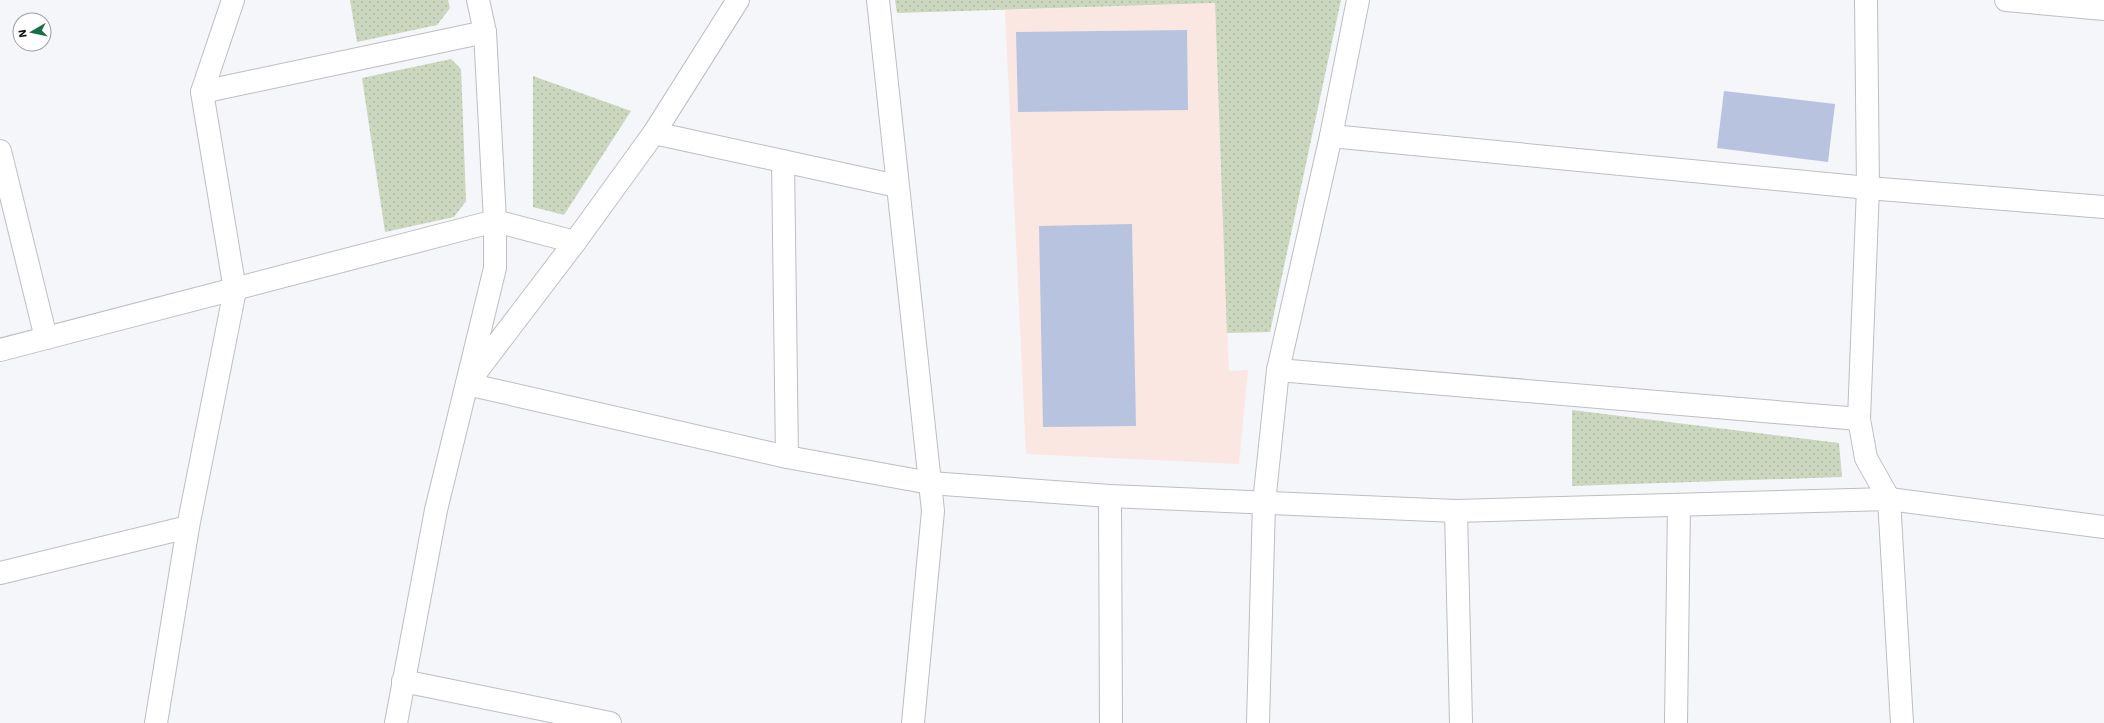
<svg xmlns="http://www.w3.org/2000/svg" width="2104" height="723" font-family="'Work Sans',sans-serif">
<defs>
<pattern id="grass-dots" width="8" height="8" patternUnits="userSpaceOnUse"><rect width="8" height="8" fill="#cbd7be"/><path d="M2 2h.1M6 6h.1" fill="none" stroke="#adb7a2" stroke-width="1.8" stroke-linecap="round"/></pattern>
</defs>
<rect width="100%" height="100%" fill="#f4f6f9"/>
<polygon fill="#fbe7e1" points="1215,3 1229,371 1248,370 1239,464 1026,454 1005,10"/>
<g fill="url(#grass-dots)">
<polygon points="350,0 448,0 450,8 437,25 357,42"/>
<polygon points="895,0 1341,0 1270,332 1227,333 1215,3 897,13"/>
<polygon points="451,59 461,69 466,201 454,217 385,232 362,78"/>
<polygon points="533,76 631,111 564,215 533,207"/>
<polygon points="1572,410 1839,443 1842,477 1572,486"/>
</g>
<g fill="#b8c3e0">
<polygon points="1187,30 1188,110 1018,112 1016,32"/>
<polygon points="1724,91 1835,104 1828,162 1717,148"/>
<polygon points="1132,224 1136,426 1043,427 1039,226"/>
</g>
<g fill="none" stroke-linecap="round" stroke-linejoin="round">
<g stroke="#bdbec2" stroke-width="24">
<g id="minor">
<polyline points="878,0 933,511 913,723"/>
<polyline points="1866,0 1868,188 1859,419 1866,458 1889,499 1902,723"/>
<polyline points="2006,0 2104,9"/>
<polyline points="202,92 485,32"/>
<polyline points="654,133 897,186"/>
<polyline points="1331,136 1868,188 2104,207"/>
<polyline points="0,151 46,338"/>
<polyline points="783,161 787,457"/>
<polyline points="0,350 495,221 575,242"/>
<polyline points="1278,370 1859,419"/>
<polyline points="473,376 575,242 654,133 738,0"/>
<polyline points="467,384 787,457 930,483 1110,496 1456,511 1889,499 2104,527"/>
<polyline points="1110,496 1111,723"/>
<polyline points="1456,511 1461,723"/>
<polyline points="0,573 188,527"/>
<polyline points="403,681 610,723"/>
<polyline points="156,723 188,527 235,290 202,92 233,0"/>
<polyline points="396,723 436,510 495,268 495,221 485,32 478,0"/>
<polyline points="1258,723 1264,503 1278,370 1331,136 1358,0"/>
<polyline points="1676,723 1679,505"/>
</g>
</g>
<use href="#minor" stroke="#fff" stroke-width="22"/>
</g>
<g transform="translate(32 32) rotate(261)"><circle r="19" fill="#ffffff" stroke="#9f9fa0"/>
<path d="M0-3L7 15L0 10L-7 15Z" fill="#157145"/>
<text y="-6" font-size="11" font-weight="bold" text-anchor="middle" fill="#0f0f11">N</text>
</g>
</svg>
